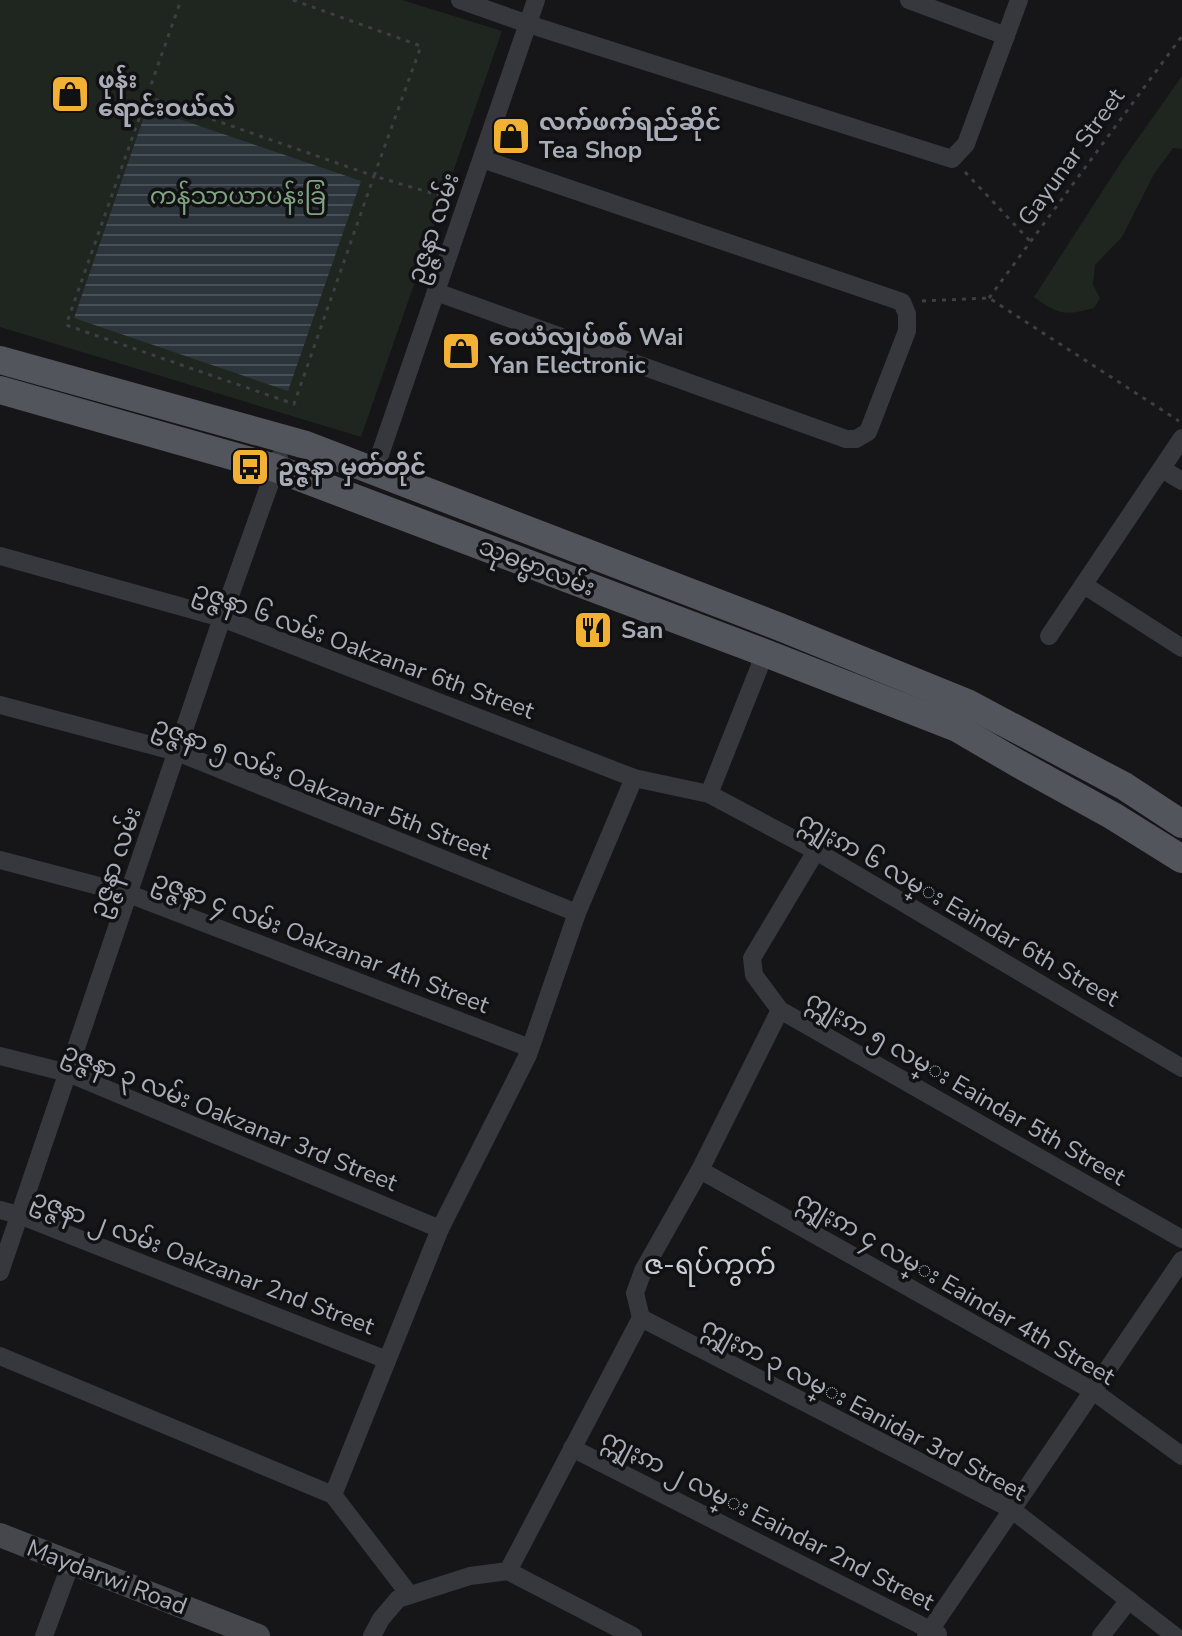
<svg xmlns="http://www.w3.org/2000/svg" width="1182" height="1636" font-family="'Nunito Sans','Noto Sans Myanmar',sans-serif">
<defs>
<pattern id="water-rules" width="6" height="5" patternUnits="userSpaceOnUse" patternTransform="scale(2)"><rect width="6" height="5" fill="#2c353c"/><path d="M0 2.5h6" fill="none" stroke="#485056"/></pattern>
</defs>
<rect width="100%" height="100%" fill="#161618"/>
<g fill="#1e261f">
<polygon points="0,0 402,0 502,31 361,437 0,327"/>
<path d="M1182 76V149L1173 148 1154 174 1122 237 1095 265 1093 285 1100 298 1094 308C1065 316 1059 315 1034 297L1122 161Z"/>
</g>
<polygon fill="url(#water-rules)" points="147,108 361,181 288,391 74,318"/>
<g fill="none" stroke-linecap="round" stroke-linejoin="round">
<g stroke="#3d3f44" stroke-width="3" stroke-dasharray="4 6" stroke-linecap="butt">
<polyline points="293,0 421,46 374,176 448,198"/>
<polyline points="146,96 374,176 294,404 66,325 181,0"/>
<polyline points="965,172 1031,242"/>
<polyline points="989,298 1182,36"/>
<polyline points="922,301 989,298 1179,421"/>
</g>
<g stroke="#37383d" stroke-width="18">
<polyline points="460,0 528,24 952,159 966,144 1019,0"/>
<polyline points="909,0 1006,36"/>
<polyline points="436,292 846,439 856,439 868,432 907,331 907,314 902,302 482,159"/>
<polyline points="1162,469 1182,481"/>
<polyline points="374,472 536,0"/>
<polyline points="0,556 222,618 634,778 709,794 816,851 1182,1068"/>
<polyline points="1084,585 1182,648"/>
<polyline points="1049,636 1182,438"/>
<polyline points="0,705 177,752 577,913"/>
<polyline points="709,794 765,653"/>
<polyline points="816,851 752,958 754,975 780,1010 1182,1239"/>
<polyline points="0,860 129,894 530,1048"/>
<polyline points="0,1056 68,1073 440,1229"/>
<polyline points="700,1170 1093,1391 1182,1456"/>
<polyline points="0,1210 19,1215 387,1360"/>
<polyline points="0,1272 222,618 279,458"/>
<polyline points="641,1318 1011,1509 1175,1636"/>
<polyline points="0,1356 333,1495"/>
<polyline points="572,1448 938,1634"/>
<polyline points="333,1495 440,1229 528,1055 577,913 634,778"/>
<polyline points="333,1495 409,1594"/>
<polyline points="508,1571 641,1318 635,1293 643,1271 700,1170 780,1010"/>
<polyline points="508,1571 633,1636"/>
<polyline points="44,1636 71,1563"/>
<polyline points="372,1636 381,1619 398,1599 470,1576 508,1571"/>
<polyline points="926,1636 1182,1260"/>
<polyline points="1101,1636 1129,1600"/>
</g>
<polyline stroke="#45474d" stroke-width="24" points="0,1535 258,1636"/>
<g stroke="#53555c" stroke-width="28">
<polyline points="0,360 306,445 780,627 967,703 1124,786 1182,824"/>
<polyline points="0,390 275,468 765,653 957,728 1017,763 1113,816 1182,859"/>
</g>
</g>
<defs>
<g id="shop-square" transform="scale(2)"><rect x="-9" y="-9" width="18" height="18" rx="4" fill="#f2b134" stroke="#111113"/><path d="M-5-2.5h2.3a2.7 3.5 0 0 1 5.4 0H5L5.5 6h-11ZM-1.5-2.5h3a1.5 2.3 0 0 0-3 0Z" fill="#111"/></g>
<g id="bus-square" transform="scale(2)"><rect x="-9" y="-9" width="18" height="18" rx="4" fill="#f2b134" stroke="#111113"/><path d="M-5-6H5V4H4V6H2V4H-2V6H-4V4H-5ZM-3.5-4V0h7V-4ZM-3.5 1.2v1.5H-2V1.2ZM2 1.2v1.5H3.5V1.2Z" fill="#111"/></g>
<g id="restaurant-square" transform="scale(2)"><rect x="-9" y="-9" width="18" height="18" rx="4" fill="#f2b134" stroke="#111113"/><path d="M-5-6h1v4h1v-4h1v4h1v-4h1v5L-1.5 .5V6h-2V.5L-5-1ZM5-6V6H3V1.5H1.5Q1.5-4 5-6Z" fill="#111"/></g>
</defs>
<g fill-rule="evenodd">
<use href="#shop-square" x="70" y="94"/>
<use href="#shop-square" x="511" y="136"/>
<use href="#shop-square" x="461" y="351"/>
<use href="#bus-square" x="250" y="467"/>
<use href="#restaurant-square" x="593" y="630"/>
</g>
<g text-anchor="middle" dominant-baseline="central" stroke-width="7" stroke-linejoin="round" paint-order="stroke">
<g font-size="24" font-weight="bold" fill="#a8adb8" stroke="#111113" text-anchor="start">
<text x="98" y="80">ဖုန်း<tspan x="98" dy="28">ရောင်းဝယ်လဲ</tspan></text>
<text x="539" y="122">လက်ဖက်ရည်ဆိုင်<tspan x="539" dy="28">Tea Shop</tspan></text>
<text x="489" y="337">ဝေယံလျှပ်စစ် Wai<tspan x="489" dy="28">Yan Electronic</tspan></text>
<text x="278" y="467">ဥဇ္ဇနာ မှတ်တိုင်</text>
<text x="621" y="630">San</text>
</g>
<g font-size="24" fill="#a8adb8" stroke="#111113">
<text transform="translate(1071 157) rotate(-54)">Gayunar Street</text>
<text transform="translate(433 228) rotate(-71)">ဥဇ္ဇနာ လမ်း</text>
<text transform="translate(537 567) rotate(21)">သုဓမ္မာလမ်း</text>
<text transform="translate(364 650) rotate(20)">ဥဇ္ဇနာ ၆ လမ်း Oakzanar 6th Street</text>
<text transform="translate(322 788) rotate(21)">ဥဇ္ဇနာ ၅ လမ်း Oakzanar 5th Street</text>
<text transform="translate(115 862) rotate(-71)">ဥဇ္ဇနာ လမ်း</text>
<text transform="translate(959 909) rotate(30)">ဣျႏၵာ ၆ လမ္း Eaindar 6th Street</text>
<text transform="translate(321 942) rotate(21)">ဥဇ္ဇနာ ၄ လမ်း Oakzanar 4th Street</text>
<text transform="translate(966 1088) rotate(30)">ဣျႏၵာ ၅ လမ္း Eaindar 5th Street</text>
<text transform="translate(230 1117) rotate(22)">ဥဇ္ဇနာ ၃ လမ်း Oakzanar 3rd Street</text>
<text transform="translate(203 1262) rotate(21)">ဥဇ္ဇနာ ၂ လမ်း Oakzanar 2nd Street</text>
<text transform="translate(956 1288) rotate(30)">ဣျႏၵာ ၄ လမ္း Eaindar 4th Street</text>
<text transform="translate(864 1409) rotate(28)">ဣျႏၵာ ၃ လမ္း Eanidar 3rd Street</text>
<text transform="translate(768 1520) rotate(27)">ဣျႏၵာ ၂ လမ္း Eaindar 2nd Street</text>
<text transform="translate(107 1577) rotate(21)">Maydarwi Road</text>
</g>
<g font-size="24" fill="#7fa381" stroke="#111113">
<text x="238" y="196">ကန်သာယာပန်းခြံ</text>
</g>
<g font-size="28" fill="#c9ccd4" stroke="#111113">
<text x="710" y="1265">ဇ-ရပ်ကွက်</text>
</g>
</g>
</svg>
